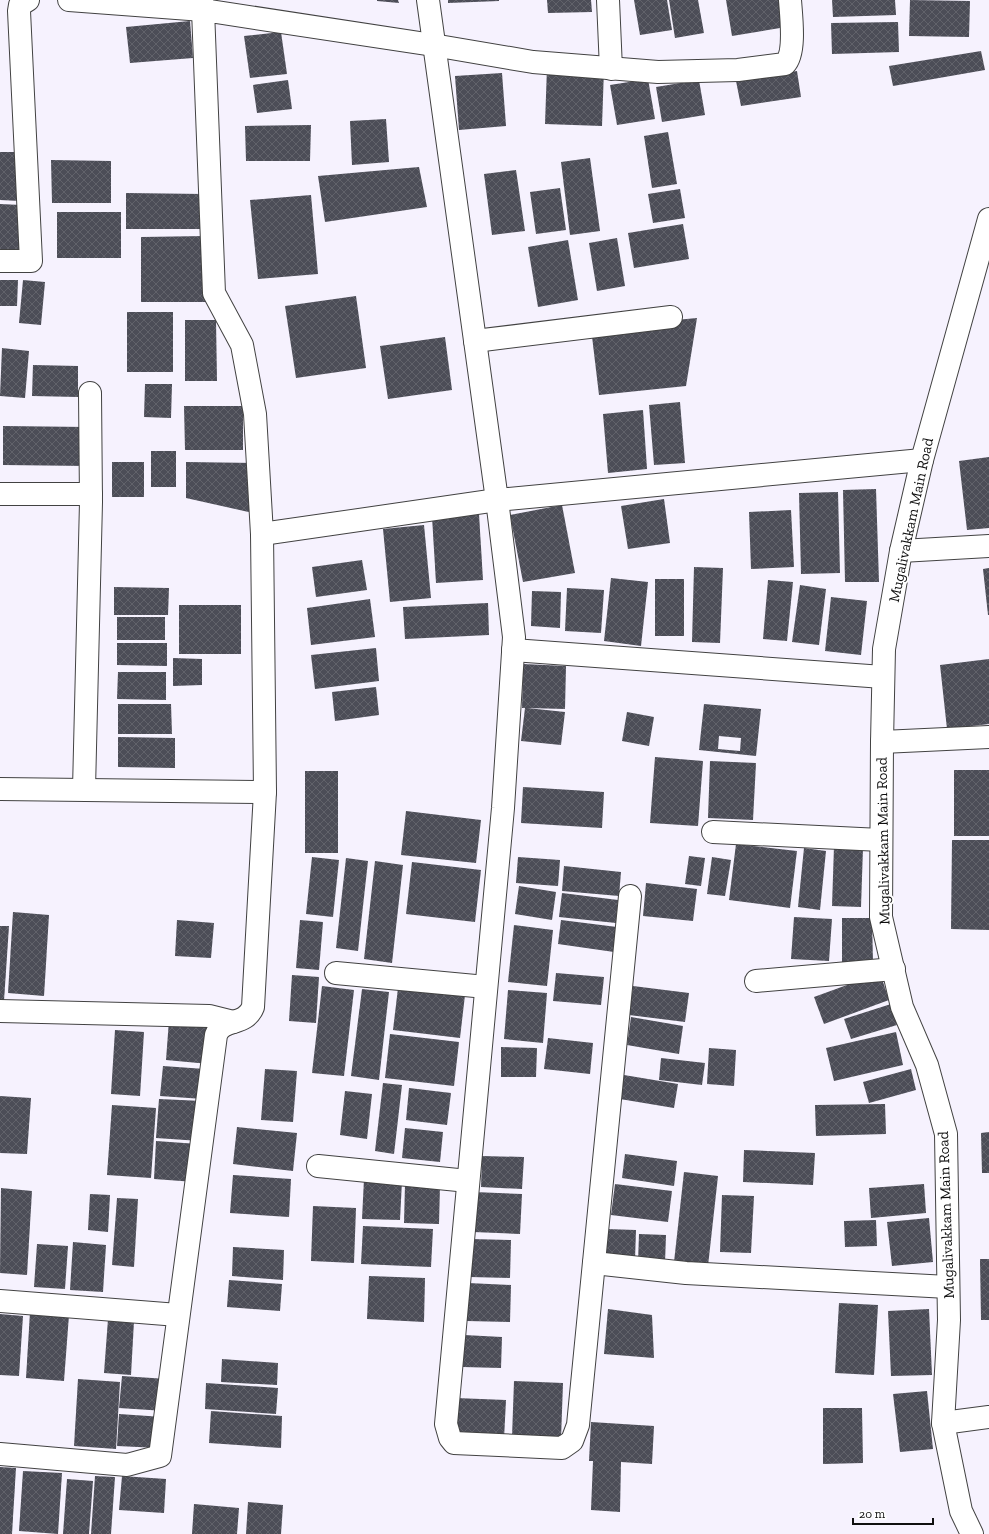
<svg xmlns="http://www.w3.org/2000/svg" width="989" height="1534" font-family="'Zilla Slab',serif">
<defs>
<pattern id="building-cross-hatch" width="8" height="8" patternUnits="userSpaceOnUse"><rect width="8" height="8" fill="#4c4d57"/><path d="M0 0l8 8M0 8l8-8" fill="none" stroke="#61626a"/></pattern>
</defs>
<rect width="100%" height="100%" fill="#f6f2fe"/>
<g fill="url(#building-cross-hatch)" fill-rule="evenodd">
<polygon points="377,0 398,0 399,3 377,1"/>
<polygon points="448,0 499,0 499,1 448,3"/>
<polygon points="547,0 591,0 592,12 548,13"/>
<polygon points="634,0 667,0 672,30 640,35"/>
<polygon points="669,0 698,0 704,33 675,38"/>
<polygon points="726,0 782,0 786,27 732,36"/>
<polygon points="832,0 895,0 896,15 833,17"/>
<polygon points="910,0 970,1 969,37 909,36"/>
<polygon points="190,21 193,58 130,63 126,27"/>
<polygon points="898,22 899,52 832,54 831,23"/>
<polygon points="281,32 287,74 250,78 244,36"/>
<polygon points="981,51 985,70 893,86 889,66"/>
<polygon points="547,67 604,69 602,126 545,124"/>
<polygon points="797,71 801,97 741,106 736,81"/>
<polygon points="502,73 506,126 459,130 455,76"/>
<polygon points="648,79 655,119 617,125 610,85"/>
<polygon points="288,80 292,109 257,113 253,85"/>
<polygon points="699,80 705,115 662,122 656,87"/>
<polygon points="386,119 389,162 352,165 350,121"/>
<polygon points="311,125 310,161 246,161 245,126"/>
<polygon points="668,132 677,184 652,188 644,136"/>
<polygon points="0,152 21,152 20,201 0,200"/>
<polygon points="590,158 600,231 570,235 561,162"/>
<polygon points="51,160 111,161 111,203 52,203"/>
<polygon points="419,167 427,207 325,222 318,176"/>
<polygon points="516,170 525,231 492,235 484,174"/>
<polygon points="560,188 566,230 536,234 530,192"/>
<polygon points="680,189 685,218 653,223 648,194"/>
<polygon points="126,193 204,194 204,229 126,229"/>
<polygon points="311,195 318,274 258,279 250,200"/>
<polygon points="0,204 21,205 19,256 0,255"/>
<rect x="57" y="212" width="64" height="46"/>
<polygon points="683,224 689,259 634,268 628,233"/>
<polygon points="206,236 207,302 141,302 141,237"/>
<polygon points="617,238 625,286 597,291 589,243"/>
<polygon points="568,240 578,300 538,307 528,247"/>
<polygon points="0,280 18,280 17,306 0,306"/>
<polygon points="23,280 45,282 41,325 19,323"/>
<polygon points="356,296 366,368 296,378 285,306"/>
<rect x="127" y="312" width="46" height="60"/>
<polygon points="697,318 686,386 599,395 591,328"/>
<polygon points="185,320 216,320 217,381 185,381"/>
<polygon points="445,337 452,390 388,399 380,346"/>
<polygon points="2,348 29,351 25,398 0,396"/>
<polygon points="33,365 78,366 78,397 32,396"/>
<polygon points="145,384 172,384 171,418 144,417"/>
<polygon points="680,402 685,463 654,465 649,405"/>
<polygon points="184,406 243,406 243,450 185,450"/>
<polygon points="643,410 647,469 608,473 603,414"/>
<polygon points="3,426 87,427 87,466 3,465"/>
<rect x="151" y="451" width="25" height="36"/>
<polygon points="989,457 989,528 967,530 959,461"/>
<rect x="112" y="462" width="32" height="35"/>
<polygon points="186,462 256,463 253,513 186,498"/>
<polygon points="876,489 879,582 845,582 843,490"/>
<polygon points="838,492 840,573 801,574 799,493"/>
<polygon points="664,499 670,543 628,549 621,506"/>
<polygon points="562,505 575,573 523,582 510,515"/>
<polygon points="791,510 794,567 751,569 749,512"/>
<polygon points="479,514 483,580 436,583 432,517"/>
<polygon points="424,525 431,598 390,602 383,529"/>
<polygon points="362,560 367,590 316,597 312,567"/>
<polygon points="694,567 723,568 720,643 692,642"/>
<polygon points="989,568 989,615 988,615 983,569"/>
<polygon points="611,578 648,582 641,646 604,641"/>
<rect x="655" y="579" width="29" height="57"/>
<polygon points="768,580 793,582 787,641 763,639"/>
<polygon points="800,585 826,589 819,645 792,642"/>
<polygon points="114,587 169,588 168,615 114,615"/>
<polygon points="567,588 604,590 601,633 565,631"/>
<polygon points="532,591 561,592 560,628 531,626"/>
<polygon points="831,597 867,601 861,655 825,651"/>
<polygon points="370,599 375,637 311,645 307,608"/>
<polygon points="488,603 489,635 405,639 403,607"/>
<rect x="179" y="605" width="62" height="49"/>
<rect x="117" y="617" width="48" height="23"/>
<polygon points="117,643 167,643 167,666 117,665"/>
<polygon points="376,648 379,681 315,689 311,655"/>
<polygon points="173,658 202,659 202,685 173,686"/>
<polygon points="989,659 989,724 947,729 940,665"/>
<polygon points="523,664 566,666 565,709 527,708 565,712 561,745 521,741 525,708 522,708"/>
<polygon points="118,672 166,672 166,700 117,699"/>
<polygon points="376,687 379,715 335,721 332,692"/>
<polygon points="118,704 171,704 172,734 118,734"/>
<path d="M704 704 761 709 756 756 699 750ZM719 736 741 738 740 751 718 749Z"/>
<polygon points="627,712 654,717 649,746 622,741"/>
<polygon points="118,737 175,738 175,768 118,767"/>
<polygon points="655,757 703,761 698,826 650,823"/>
<polygon points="710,761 756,763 753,820 708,818"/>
<rect x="954" y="770" width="35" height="66"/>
<rect x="305" y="771" width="33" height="82"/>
<polygon points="523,787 604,792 602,828 521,823"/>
<polygon points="406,811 481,820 476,863 401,855"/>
<polygon points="952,840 989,840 989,930 951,929"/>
<polygon points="736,844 797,851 790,908 729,900"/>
<polygon points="834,846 863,848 861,907 832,906"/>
<polygon points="804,848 826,851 820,910 798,907"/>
<polygon points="689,856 705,858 701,886 685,884"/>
<polygon points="312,857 339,860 333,917 306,914"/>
<polygon points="518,857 560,860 558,886 516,883"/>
<polygon points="712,857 731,860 725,896 707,894"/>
<polygon points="346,858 368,861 358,951 336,948"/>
<polygon points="375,861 403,865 392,963 364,959"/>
<polygon points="412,862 481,870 475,922 406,914"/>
<polygon points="564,866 621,872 619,896 562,891"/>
<polygon points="646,883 697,889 693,921 643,916"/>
<polygon points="519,886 556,892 552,920 515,914"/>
<polygon points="562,893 618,900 616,923 559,917"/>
<polygon points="13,912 49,915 44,996 8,993"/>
<polygon points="794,917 832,919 829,961 791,959"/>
<polygon points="842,918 872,918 873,963 842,964"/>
<polygon points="177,920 214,923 211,958 175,956"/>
<polygon points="300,920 323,922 319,970 296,968"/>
<polygon points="561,920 617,927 614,952 558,944"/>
<polygon points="514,925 553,930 547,986 508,982"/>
<polygon points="0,926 9,926 4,1001 0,1001"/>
<polygon points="556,973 604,977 601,1005 553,1001"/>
<polygon points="880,973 889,1000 824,1024 814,997"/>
<polygon points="292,975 319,977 316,1023 289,1021"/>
<polygon points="322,986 354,990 344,1076 312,1073"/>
<polygon points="633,986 689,993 685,1022 629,1015"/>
<polygon points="398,988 465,995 460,1038 393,1030"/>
<polygon points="362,989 389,992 379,1080 351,1076"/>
<polygon points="508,990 547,993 543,1043 504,1039"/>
<polygon points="891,1004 897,1025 851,1039 844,1019"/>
<polygon points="631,1017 683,1026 679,1054 627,1045"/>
<polygon points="169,1020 212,1023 209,1064 166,1060"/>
<polygon points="115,1030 144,1032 140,1096 111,1094"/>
<polygon points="896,1032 903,1065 834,1081 826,1048"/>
<polygon points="390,1034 459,1042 454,1086 385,1078"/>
<polygon points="548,1038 593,1043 590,1074 544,1069"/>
<polygon points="501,1047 537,1048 536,1077 501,1077"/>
<polygon points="709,1048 736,1050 734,1086 707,1084"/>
<polygon points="661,1058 705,1063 702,1085 659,1080"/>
<polygon points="163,1066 205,1069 203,1099 160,1096"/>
<polygon points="265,1069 297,1071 293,1122 261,1120"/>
<polygon points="911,1069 916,1090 869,1103 863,1082"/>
<polygon points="624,1075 678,1084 674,1108 620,1099"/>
<polygon points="383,1083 402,1085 394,1154 375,1151"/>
<polygon points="409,1088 451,1093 447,1125 406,1120"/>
<polygon points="345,1091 372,1094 367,1139 340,1135"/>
<polygon points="0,1096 31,1098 27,1154 0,1153"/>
<polygon points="159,1099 202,1101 200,1141 156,1138"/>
<polygon points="885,1104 886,1134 816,1136 815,1105"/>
<polygon points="112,1105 156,1108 151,1178 107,1175"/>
<polygon points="237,1127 297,1133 293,1171 233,1164"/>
<polygon points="405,1128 443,1132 440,1162 402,1158"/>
<polygon points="989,1132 989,1173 982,1173 981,1133"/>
<polygon points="156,1141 198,1144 195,1182 154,1179"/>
<polygon points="744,1150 815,1153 813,1185 743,1182"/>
<polygon points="625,1154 677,1161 674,1186 622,1178"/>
<polygon points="482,1156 524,1157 522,1189 481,1187"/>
<polygon points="684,1172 718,1176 708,1266 674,1262"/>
<polygon points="233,1175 291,1179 289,1217 230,1213"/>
<polygon points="364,1179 402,1181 400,1220 362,1219"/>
<polygon points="405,1184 440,1186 439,1224 404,1223"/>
<polygon points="615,1184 672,1191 668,1222 611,1215"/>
<polygon points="924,1184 926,1213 871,1218 869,1188"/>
<polygon points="1,1188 32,1191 27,1275 0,1273"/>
<polygon points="474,1192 522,1194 520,1234 473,1232"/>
<polygon points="90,1194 110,1195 108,1232 88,1230"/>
<polygon points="722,1195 754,1196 751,1253 720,1252"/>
<polygon points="117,1198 138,1199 134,1267 112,1265"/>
<polygon points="313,1206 356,1208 354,1263 311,1261"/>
<polygon points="929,1218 933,1262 892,1266 887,1222"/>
<polygon points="876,1220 877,1246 845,1247 844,1221"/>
<polygon points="363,1226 433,1229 431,1267 361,1264"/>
<polygon points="606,1229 636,1230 635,1260 605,1259"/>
<polygon points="639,1234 666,1235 665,1263 638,1262"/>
<polygon points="471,1239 511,1240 510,1278 470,1277"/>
<polygon points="73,1242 106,1245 103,1292 70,1290"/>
<polygon points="37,1244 68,1246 65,1289 34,1287"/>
<polygon points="233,1247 284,1250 283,1280 232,1276"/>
<polygon points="980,1259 989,1259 989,1320 981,1320"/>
<polygon points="369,1276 425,1278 424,1322 367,1319"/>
<polygon points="229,1280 282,1284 280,1311 227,1307"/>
<polygon points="468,1283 511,1285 510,1322 467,1321"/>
<polygon points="839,1303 878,1305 874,1375 835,1373"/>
<polygon points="608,1309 652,1315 654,1358 604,1354"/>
<polygon points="929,1309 932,1375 891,1376 888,1311"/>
<polygon points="30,1312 69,1315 64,1381 26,1378"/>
<polygon points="0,1314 23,1316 19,1376 0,1375"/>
<polygon points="108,1319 134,1321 131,1375 104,1373"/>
<polygon points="464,1335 502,1337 501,1368 463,1367"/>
<polygon points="222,1359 278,1363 277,1385 221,1382"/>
<polygon points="122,1376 167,1379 165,1411 119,1408"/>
<polygon points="78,1379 120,1382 116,1449 74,1446"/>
<polygon points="514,1381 563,1383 561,1439 512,1437"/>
<polygon points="206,1383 278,1388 276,1414 205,1409"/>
<polygon points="927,1391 933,1449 900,1452 893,1394"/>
<polygon points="456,1398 506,1400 504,1439 455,1437"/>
<polygon points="823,1408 862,1408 863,1463 823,1464"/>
<polygon points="211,1411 282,1416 281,1448 209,1443"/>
<polygon points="119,1414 163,1417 159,1448 117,1446"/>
<polygon points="591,1422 654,1426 652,1464 621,1462 620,1512 591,1510 593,1461 589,1461"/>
<polygon points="0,1467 16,1468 12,1534 0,1534"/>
<polygon points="23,1471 62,1473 58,1534 19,1531"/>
<polygon points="95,1476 115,1477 111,1534 91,1534"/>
<polygon points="122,1476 166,1479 164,1513 119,1510"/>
<polygon points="67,1479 93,1481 89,1534 63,1534"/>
<polygon points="248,1502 283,1505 281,1534 246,1534"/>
<polygon points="194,1504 239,1508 237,1534 192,1534"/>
</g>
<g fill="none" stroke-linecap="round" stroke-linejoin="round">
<g stroke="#424242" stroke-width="24">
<g id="minor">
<polyline points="69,0 203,10 202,0"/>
<polyline points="428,0 497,500 514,637 503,808 446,1424 450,1438 454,1443 562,1448 572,1441 578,1425 630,896"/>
<polyline points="608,0 611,69"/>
<polyline points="0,261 31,261 19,11 20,5 28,0"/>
<polyline points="475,341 671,317"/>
<polyline points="0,494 91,494"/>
<polyline points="262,534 497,500 922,460"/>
<polyline points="901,551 989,546"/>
<polyline points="513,650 883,677"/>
<polyline points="882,742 989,737"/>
<polyline points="0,789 265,792"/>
<polyline points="84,789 91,502 90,393"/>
<polyline points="713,832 881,840"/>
<polyline points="336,973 486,987"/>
<polyline points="756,981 894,969"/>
<polyline points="0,1011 209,1016 233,1022"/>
<polyline points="318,1166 468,1181"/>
<polyline points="594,1263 686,1273 948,1287"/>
<polyline points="0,1301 178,1315"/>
<polyline points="943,1423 989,1417"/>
<path d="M0 1454 127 1465 160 1456 216 1035C223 1017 245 1027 253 1007L265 792 262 534 255 414 242 345 214 293 203 10 433 45 533 62 658 72 738 70 785 64C796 53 791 15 790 0"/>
<polyline points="972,1534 961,1511 943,1423 949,1320 946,1134 927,1065 902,1007 881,917 882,742 884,649 901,551 922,460 989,219"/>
</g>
</g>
<use href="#minor" stroke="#fff" stroke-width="22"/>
</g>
<g text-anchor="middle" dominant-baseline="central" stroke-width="4" stroke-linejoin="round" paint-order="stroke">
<g font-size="15" fill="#0f0f0f" stroke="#fff">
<text transform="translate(911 520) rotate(-78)">Mugalivakkam Main Road</text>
<text transform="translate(883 841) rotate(-91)">Mugalivakkam Main Road</text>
<text transform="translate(946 1215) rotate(-92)">Mugalivakkam Main Road</text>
</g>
</g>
<path d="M853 1518v6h80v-6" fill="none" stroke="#0f0f0f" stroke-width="2"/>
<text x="859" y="1518" font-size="12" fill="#0f0f0f" stroke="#ffffff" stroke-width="3" paint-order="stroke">20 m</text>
</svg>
